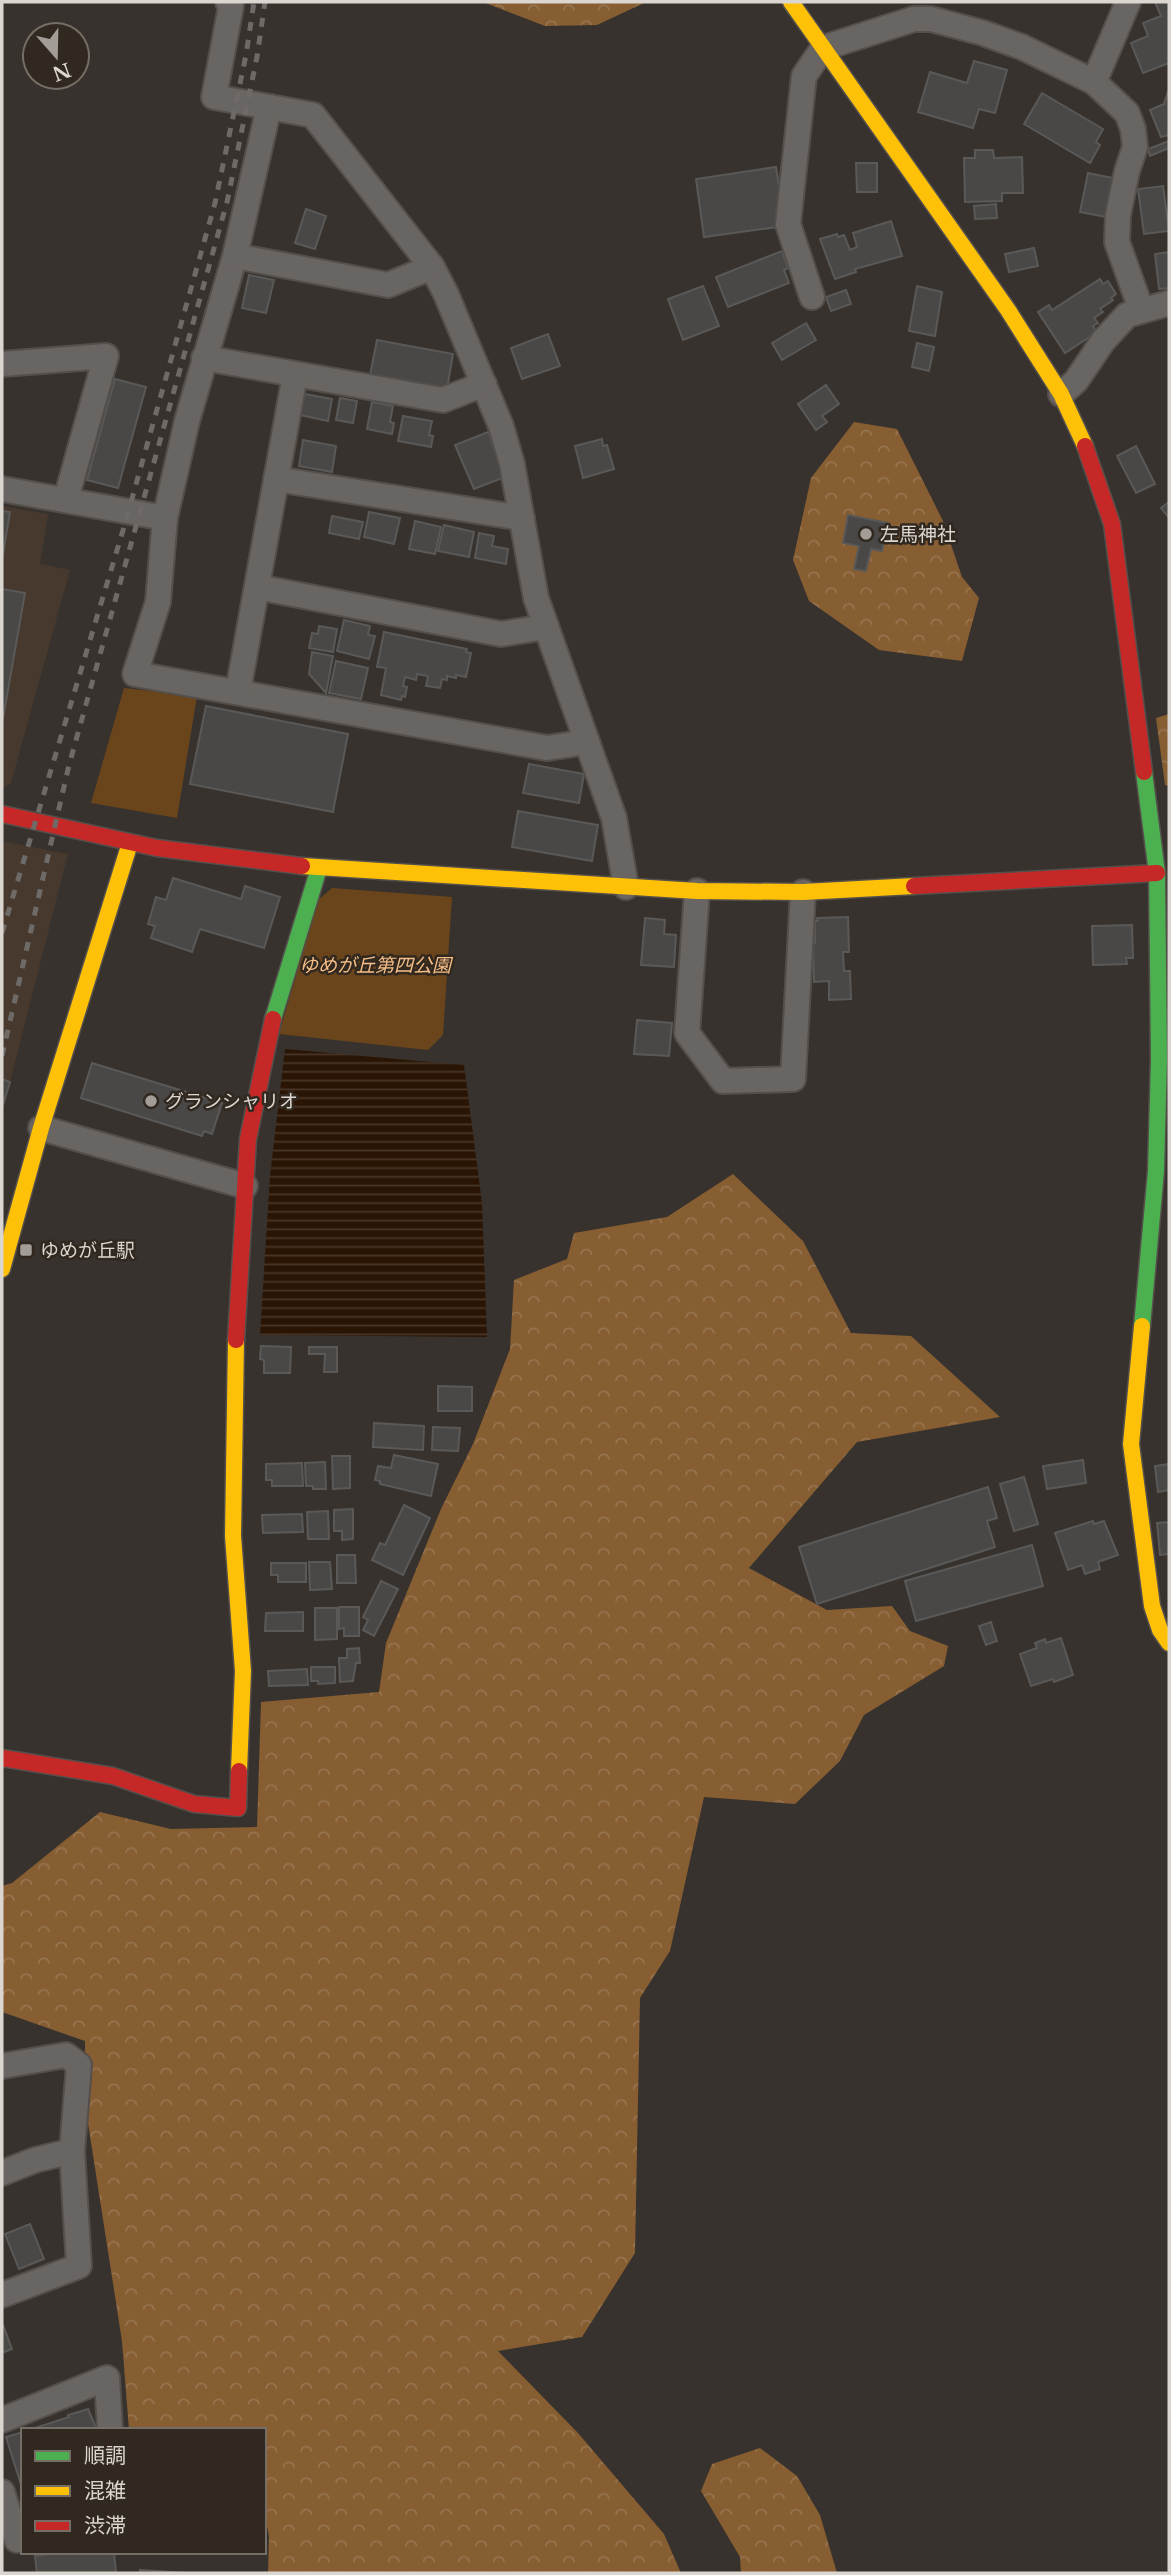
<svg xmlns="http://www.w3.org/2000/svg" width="1171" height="2575" font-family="'Libre Baskerville','Noto Sans JP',serif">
<defs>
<pattern id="forest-crowns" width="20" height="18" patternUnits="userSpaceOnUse" patternTransform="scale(1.75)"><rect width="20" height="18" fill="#875d32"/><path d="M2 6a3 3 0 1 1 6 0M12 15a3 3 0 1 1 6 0" fill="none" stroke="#97744f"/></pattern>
<pattern id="water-rules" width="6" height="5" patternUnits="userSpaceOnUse" patternTransform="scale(1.75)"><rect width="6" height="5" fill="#2a1504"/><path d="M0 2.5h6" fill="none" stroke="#483628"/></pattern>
</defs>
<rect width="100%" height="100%" fill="#37322d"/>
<g fill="#47392d">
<polygon points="2,506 48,514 40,564 70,570 11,783 4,787 2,787"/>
<polygon points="2,841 68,854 10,1082 2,1079"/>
</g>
<g fill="url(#forest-crowns)">
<polygon points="483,2 646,2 597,25 545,26"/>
<polygon points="854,422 897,429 943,521 962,577 979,598 962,661 879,650 809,601 793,560 811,478"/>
<polygon points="1169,714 1169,786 1165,785 1156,718"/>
<polygon points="733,1174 803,1241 851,1333 911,1336 1000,1417 857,1442 749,1568 827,1610 892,1606 910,1631 948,1646 944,1666 864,1715 840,1761 795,1804 704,1797 670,1951 640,1998 635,2253 582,2337 498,2351 578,2433 664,2534 681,2573 268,2573 269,2536 264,2511 264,2430 129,2430 122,2341 85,2104 85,2041 2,2012 2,1886 12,1883 100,1812 171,1829 257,1827 261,1702 379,1692 386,1643 441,1509 473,1444 510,1349 514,1280 567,1259 574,1233 667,1217"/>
<polygon points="760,2448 797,2476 820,2515 837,2573 741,2573 740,2557 701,2491 712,2464"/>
</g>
<g fill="#6a451c">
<polygon points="124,688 197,696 177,818 91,803"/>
<polygon points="332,888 452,897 443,1035 428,1050 279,1034 318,900"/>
</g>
<polygon fill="url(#water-rules)" points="285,1049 464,1065 482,1203 487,1337 260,1335 270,1176"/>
<g fill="#494846" stroke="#5a5958" stroke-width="2">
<polygon points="1155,2 1169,2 1169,63 1143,73 1131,43 1148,36 1143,23 1161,16"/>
<polygon points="974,61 1007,70 995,113 979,109 973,128 918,112 930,72 967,83"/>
<polygon points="1169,89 1169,135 1161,137 1150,110 1164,104"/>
<polygon points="1042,93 1103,129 1096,142 1100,145 1090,163 1024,124"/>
<polygon points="1169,141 1169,148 1150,156 1148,149"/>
<polygon points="975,150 993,150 994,158 1022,157 1023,193 1002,193 1002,201 965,202 964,158 975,158"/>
<polygon points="856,163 877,163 877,192 857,192"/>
<polygon points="776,167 785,226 704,237 696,179"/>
<polygon points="1088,173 1113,178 1106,217 1080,212"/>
<polygon points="1163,186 1169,231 1144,234 1138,189"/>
<polygon points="996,204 997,218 975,219 974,206"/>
<polygon points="306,209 326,216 315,249 295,243"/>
<polygon points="891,221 902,256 855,269 856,272 835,279 820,239 837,234 838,237 844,235 850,250 857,247 853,233"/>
<polygon points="1034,248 1038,266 1009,272 1005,254"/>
<polygon points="782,251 788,268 784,270 789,283 728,307 716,277"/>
<polygon points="1169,252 1169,288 1159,289 1155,254"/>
<polygon points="249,275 274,280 266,313 242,308"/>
<polygon points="1100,279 1103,284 1108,281 1116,294 1111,298 1113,300 1100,309 1103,312 1094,318 1098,323 1093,326 1097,332 1065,353 1038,312 1049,305 1052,310"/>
<polygon points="703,286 719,326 683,340 668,299"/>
<polygon points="917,286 942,292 935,336 909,331"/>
<polygon points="846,290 851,304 831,311 826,297"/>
<polygon points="806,323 816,340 782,360 772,343"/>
<polygon points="548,334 560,366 522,379 511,348"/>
<polygon points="377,340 453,354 447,389 370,375"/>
<polygon points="917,343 934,347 929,371 912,367"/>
<polygon points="115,379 146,387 118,488 87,480"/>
<polygon points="826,385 839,404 822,416 827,422 816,430 798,404"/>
<polygon points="305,394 332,399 328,421 300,415"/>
<polygon points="340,398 357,401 353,423 336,420"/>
<polygon points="372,402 393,406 390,422 394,423 392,434 367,429"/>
<polygon points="403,416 432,421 429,435 433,436 431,447 398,441"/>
<polygon points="488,432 505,477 474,489 455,445"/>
<polygon points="602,439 603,446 607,445 614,469 583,478 575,446"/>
<polygon points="303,440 336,446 332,472 299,466"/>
<polygon points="1136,446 1155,484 1136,493 1117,456"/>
<polygon points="1169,502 1169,518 1161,508"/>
<polygon points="2,511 10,512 2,560"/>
<polygon points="369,512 400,518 394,544 364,537"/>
<polygon points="848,515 888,523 882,551 871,549 866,571 854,569 859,546 843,543"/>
<polygon points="332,516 363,522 359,539 329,533"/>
<polygon points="415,521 441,527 435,554 409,549"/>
<polygon points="444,525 474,532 469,557 438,551"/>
<polygon points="479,533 494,536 492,546 508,549 506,564 475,558"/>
<polygon points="2,589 25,593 2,724"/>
<polygon points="344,620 370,626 368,635 375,636 369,659 337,651"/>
<polygon points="319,626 337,629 333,652 309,648 312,633 318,634"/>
<polygon points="384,632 467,649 466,652 471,653 466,677 456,675 456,678 447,676 447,680 442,679 440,688 426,686 428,676 417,674 416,680 405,677 403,686 407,687 405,697 402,696 401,700 381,695 386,668 377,667"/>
<polygon points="312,652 333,656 326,693 309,674"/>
<polygon points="336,661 368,668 361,699 329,693"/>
<polygon points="206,706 348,734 333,812 190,784"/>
<polygon points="529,764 584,774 579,803 523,793"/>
<polygon points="518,811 598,825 592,861 512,847"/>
<polygon points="173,878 241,899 245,886 280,897 264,948 200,929 192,952 151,938 155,926 148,924 156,897 166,900"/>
<polygon points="848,917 849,952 843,952 844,971 850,971 851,999 829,1000 829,981 814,982 813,943 815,943 815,921 818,921 817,918"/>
<polygon points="645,918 665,920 664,934 676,935 674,967 641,965"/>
<polygon points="1132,925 1133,958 1126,958 1127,964 1093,965 1092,926"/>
<polygon points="637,1020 672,1023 669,1056 634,1054"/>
<polygon points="92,1063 222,1103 212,1134 204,1131 202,1136 81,1098"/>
<polygon points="2,1079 10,1082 2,1108"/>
<polygon points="261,1346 291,1347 290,1373 264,1373 264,1360 260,1359"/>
<polygon points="309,1347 337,1347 337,1372 324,1372 325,1354 309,1354"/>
<polygon points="438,1386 472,1387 472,1411 438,1411"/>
<polygon points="374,1423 424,1426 423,1450 373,1447"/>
<polygon points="433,1427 460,1428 458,1451 432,1450"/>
<polygon points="394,1455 438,1464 431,1496 380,1484 380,1481 375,1480 378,1466 391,1468"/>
<polygon points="332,1456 350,1456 350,1488 333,1489"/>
<polygon points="1083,1460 1086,1483 1047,1489 1043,1466"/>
<polygon points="325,1462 326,1489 313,1489 313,1486 306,1486 305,1463"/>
<polygon points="302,1463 303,1486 272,1486 272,1480 266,1480 266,1464"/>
<polygon points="1169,1464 1169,1490 1158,1492 1155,1466"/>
<polygon points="1024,1477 1038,1524 1014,1531 1000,1484"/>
<polygon points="988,1487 997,1518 987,1521 995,1547 817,1604 799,1547"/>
<polygon points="404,1505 430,1518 403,1575 372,1560 380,1543 385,1545"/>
<polygon points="353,1509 353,1539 342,1540 342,1531 334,1531 334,1510"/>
<polygon points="328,1511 329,1539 308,1539 307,1512"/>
<polygon points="302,1514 303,1532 263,1533 262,1515"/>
<polygon points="1093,1521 1094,1524 1104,1521 1118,1555 1098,1562 1100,1569 1085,1574 1082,1565 1068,1570 1055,1533"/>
<polygon points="1169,1522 1169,1554 1160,1555 1157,1523"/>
<polygon points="1032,1545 1043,1586 916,1621 905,1581"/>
<polygon points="337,1555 355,1555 356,1583 337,1583"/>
<polygon points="309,1562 330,1562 332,1589 310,1590"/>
<polygon points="271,1563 306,1563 306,1582 278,1582 278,1575 271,1575"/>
<polygon points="381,1581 398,1589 374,1636 363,1630 368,1620 363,1617"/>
<polygon points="339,1607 359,1607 359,1636 344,1636 344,1628 339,1629"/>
<polygon points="315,1608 337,1608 337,1639 315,1640"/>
<polygon points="303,1612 303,1631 265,1631 266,1613"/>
<polygon points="991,1622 997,1641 986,1645 979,1626"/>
<polygon points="1061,1638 1073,1675 1054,1682 1053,1679 1031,1686 1020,1654 1037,1648 1035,1643 1045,1639 1046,1643"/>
<polygon points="359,1648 360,1663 356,1663 353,1681 340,1682 339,1658 347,1658 347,1649"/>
<polygon points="311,1667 335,1667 335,1683 318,1684 318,1681 311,1681"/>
<polygon points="307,1669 308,1685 269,1686 268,1671"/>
<polygon points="30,2224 44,2259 19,2269 5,2234"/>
<polygon points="3,2325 12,2349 2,2353 2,2326"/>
<polygon points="88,2409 97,2430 29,2430 69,2417 68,2415"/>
<polygon points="23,2432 23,2491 6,2437"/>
<polygon points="60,2552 114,2552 116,2573 37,2573 35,2556"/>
<polygon points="140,2570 188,2573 140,2573"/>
</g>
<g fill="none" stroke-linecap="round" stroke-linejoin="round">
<g stroke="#544f4b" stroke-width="28">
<g id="street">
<polyline points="228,2 231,6 214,97 313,115 432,267 446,294 501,426 512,464 536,598 614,818 626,887"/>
<polyline points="1094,82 1128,2"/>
<polyline points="269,107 235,256 187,421 165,518 158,602 135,674 547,748 587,742"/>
<polyline points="235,256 388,285 432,267"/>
<polyline points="812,297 788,224 804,76 823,48 914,19 931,19 983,33 1022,47 1094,82 1127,113 1133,129 1135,147 1127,171 1118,215 1117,242 1141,309"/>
<polyline points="204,358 443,400 484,384"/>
<polyline points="2,364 106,356 66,499"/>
<polyline points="1061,394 1076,381 1103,341 1127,315 1169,303"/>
<polyline points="276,479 522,518"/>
<polyline points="2,489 165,518"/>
<polyline points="257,587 501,634 546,627"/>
<polyline points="238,691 295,375"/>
<polyline points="697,891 687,1033 723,1081 793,1079 803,892"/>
<polyline points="41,1128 245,1186"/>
<polyline points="2,2066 66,2055 79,2065 72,2151 79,2266 2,2295"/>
<polyline points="2,2173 35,2160 72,2151"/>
<polyline points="2,2420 107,2378 110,2430"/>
<polyline points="2,2492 17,2540"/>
</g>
</g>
<g stroke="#544f4b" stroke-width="19">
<g id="fast">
<polyline points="273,1019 319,868"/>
<polyline points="1142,1326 1156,1171 1159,1059 1157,873 1144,772"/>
</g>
</g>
<g stroke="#544f4b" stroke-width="19">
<g id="slow">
<polyline points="791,2 1008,310 1061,394 1085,446"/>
<polyline points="302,866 697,891 803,892 914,886"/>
<polyline points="2,1269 41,1128 130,843"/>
<polyline points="1142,1326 1131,1444 1152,1606 1160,1630 1169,1643"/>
<polyline points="236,1340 233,1536 243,1671 239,1771"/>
</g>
</g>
<g stroke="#544f4b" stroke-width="19">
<g id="jam">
<polyline points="1085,446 1112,524 1144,772"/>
<polyline points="2,814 157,848 302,866"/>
<polyline points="914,886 1157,873"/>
<polyline points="236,1340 248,1139 273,1019"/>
<polyline points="2,1758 113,1776 194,1804 238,1808 239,1771"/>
</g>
</g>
<use href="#street" stroke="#696562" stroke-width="24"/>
<use href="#fast" stroke="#4caf50" stroke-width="16"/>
<use href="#slow" stroke="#ffc107" stroke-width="16"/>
<use href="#jam" stroke="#c62828" stroke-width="16"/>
<g stroke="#6e6a68" stroke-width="5" stroke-dasharray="9 9" stroke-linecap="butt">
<polyline points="2,933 124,527 215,203 246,55 254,2"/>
<polyline points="2,1056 69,765 227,202 257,57 265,2"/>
</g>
</g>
<g fill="#a29d97" stroke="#31281f" stroke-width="2.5">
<circle cx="866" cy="534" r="7"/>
<circle cx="151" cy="1101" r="7"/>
<rect x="19" y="1243" width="14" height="14" rx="3.5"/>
</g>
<g text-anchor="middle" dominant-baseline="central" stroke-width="5" stroke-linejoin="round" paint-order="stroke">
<g font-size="19" fill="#dcd6d0" stroke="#31281f" text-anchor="start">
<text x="880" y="534">左馬神社</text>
<text x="165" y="1101">グランシャリオ</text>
<text x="40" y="1250">ゆめが丘駅</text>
</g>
<g font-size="19" font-style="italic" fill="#f5be87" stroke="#31281f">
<text x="375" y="965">ゆめが丘第四公園</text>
</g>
</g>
<rect width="1171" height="2575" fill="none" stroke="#dcd6d0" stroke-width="7"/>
<rect x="21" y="2428" width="245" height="126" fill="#31281f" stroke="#756e66" stroke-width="2"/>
<rect x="35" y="2451" width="35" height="10" fill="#4caf50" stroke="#756e66" stroke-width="2"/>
<text x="84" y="2463" font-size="21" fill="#dcd6d0">順調</text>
<rect x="35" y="2486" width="35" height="10" fill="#ffc107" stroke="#756e66" stroke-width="2"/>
<text x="84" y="2498" font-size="21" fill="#dcd6d0">混雑</text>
<rect x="35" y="2521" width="35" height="10" fill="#c62828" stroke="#756e66" stroke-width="2"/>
<text x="84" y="2533" font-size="21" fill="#dcd6d0">渋滞</text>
<g transform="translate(56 56) rotate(160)"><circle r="33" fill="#31281f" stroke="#756e66" stroke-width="2"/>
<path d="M0-5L12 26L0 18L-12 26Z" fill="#a29d97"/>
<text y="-10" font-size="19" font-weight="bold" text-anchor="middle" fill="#dcd6d0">N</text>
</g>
</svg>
